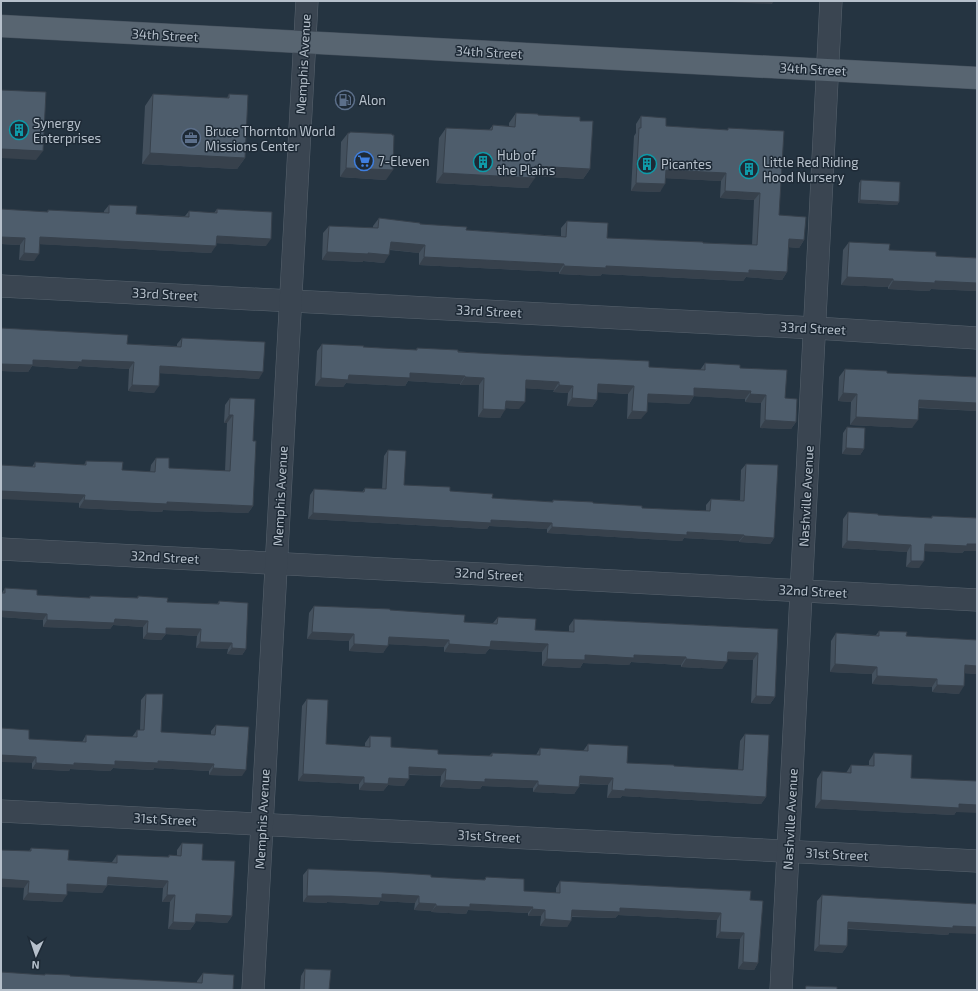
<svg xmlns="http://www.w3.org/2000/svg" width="978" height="991" font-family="'Exo 2',sans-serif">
<rect width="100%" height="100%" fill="#253441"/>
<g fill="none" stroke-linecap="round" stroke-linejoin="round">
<g stroke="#58636e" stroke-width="23">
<g id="minor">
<polyline points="1,286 815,328 977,338"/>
<polyline points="1,549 977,600"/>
<polyline points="1,811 977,861"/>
<polyline points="253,990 307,1"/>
<polyline points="781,990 831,1"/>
</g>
</g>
<g stroke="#46515d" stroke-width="23">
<polyline id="major" points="1,26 977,78"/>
</g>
<use href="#minor" stroke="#3a4551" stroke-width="22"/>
<use href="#major" stroke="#586571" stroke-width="22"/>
</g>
<g fill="#43505d">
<polygon points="153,94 227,98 229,94 245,158 237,169 142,164 145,106"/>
<polygon points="516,113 580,121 590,169 583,179 535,176 528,188 436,183 439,138 446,128 489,130 493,125 509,126 509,123"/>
<polygon points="641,116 666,126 728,130 728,128 779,215 804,240 799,248 789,247 787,272 782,280 746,277 743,281 602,274 600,276 559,274 559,272 419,265 419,253 390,250 384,263 363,261 363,262 322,260 323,233 329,226 373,228 373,226 379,218 466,230 561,236 561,228 567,221 607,238 752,245 754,200 720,198 721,181 665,178 660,192 631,191 634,136 636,133 636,124"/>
<polygon points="350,132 386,180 340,177 341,142 348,133 350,133"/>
<polygon points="861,180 899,202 897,205 858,203 859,183"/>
<polygon points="109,205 136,214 185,216 189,211 214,213 217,209 266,246 216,243 211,253 40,244 34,261 19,260 20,245 1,244 1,209 47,212 48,210 104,213 104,211"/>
<polygon points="849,242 889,250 936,256 977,258 977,291 931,289 929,291 888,289 888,287 841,285 843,250"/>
<polygon points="182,338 259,379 160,373 154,393 128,391 129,369 79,366 77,369 32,366 28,372 1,371 127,344 177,346 177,344"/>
<polygon points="322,344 363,347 416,350 417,348 649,367 700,370 705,363 740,368 785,398 796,422 791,429 760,428 761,403 745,402 745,399 694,396 689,404 647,402 641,419 627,419 628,394 597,392 597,400 592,407 567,406 568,393 553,392 554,390 525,388 519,409 505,408 500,418 478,417 479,385 460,385 460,384 408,381 405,386 346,383 343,387 315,386 317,351"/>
<polygon points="845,369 887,373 977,377 977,411 918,408 912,428 850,425 851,402 838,401 839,377"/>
<polygon points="230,398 253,441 253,506 248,513 163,510 162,512 79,508 79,503 32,467 35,462 84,465 86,461 122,470 150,472 151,465 156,458 169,468 225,471 227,423 224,423 225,405"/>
<polygon points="847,427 864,449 860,455 842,454 843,433"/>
<polygon points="388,450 404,485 450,491 492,498 552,502 553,500 642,508 706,511 706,505 711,499 740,500 741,470 746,464 774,538 770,544 739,542 739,541 684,538 682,541 547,533 547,529 489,526 487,529 308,519 310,495 314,489 362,492 365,488 382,489 384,456"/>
<polygon points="848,512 878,515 931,518 932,516 977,518 977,551 964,551 962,553 925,551 919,568 906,567 907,552 842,548 843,519"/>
<polygon points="5,588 37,595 89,598 90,596 137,598 138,596 167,602 217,604 219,601 246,649 242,655 227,654 228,649 196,648 197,636 166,634 161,640 143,639 143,627 113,625 110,629 43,627 43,620 1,617 1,593 2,593"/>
<polygon points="314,606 390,610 464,622 493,623 498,617 535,630 569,632 569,626 574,619 778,629 775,697 770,704 751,703 753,660 727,659 722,669 681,667 681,665 631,662 629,665 583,663 580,668 542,666 542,652 489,649 485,654 444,652 444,647 388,644 383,653 349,651 349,641 307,639 309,613"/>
<polygon points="879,631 906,636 977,640 977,674 964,673 959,694 932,692 932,687 872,684 872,674 830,672 831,641 836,633 876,635"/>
<polygon points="146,694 161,732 211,735 211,731 216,725 242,776 209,775 209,771 154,768 153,770 113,768 110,771 70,769 69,771 32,769 32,763 29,739 82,742 86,735 132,737 137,730 140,730 141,700"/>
<polygon points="307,699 326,744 365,747 365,743 370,736 391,747 438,754 489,756 492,753 536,755 540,748 583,751 588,744 627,763 674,766 738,770 740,741 745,734 766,797 761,804 622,796 620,798 607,798 608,785 580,784 574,794 533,792 533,788 482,786 480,789 440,787 441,776 409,775 404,786 388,785 383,791 359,790 359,784 298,781 302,706"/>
<polygon points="874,753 911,778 956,812 954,815 815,808 817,779 822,771 846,773 851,765 869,765 869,761"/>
<polygon points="182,843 202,860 232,916 227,923 195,921 195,923 190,930 168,929 170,902 162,902 163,888 107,885 102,893 67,891 62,902 23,900 24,888 29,851 31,848 68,860 112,862 117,855 168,857 169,855 177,856 177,850"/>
<polygon points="308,869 431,877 484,880 486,877 524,891 556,893 556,888 560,881 750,900 758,963 754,970 738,969 740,939 716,938 717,920 618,915 615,918 572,917 567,927 540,926 541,916 528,916 528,913 468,910 466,914 431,912 432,911 414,910 415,903 380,901 378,905 327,902 327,903 303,902 303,875"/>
<polygon points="822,895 949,933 948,935 848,929 847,946 842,953 814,951 817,901"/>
<polygon points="305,969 329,990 300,990 301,976"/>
<polygon points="203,973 233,990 44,975 45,974 70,976 197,983 197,981"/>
</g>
<g fill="#37414c">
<polygon points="729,1 774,1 772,4 728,2"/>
<polygon points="1,149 43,151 36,160 1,158"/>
<polygon points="150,153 245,158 237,169 142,164"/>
<polygon points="535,166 590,169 583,179 529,176"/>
<polygon points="346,168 393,170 386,180 340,177"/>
<polygon points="666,170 726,173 721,181 660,178"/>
<polygon points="443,173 535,178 528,188 436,183"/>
<polygon points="636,183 665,184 660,192 631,191"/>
<polygon points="725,191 760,193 754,200 720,198"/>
<polygon points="860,200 899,202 897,205 858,203"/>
<polygon points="217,236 271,239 266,246 212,243"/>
<polygon points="1,237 25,238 20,245 1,244"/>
<polygon points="40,237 216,246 211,253 35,244"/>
<polygon points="789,239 804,240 799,248 784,247"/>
<polygon points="391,242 425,245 419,253 385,249"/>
<polygon points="327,252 368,253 389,255 384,263 363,261 363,262 322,260"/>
<polygon points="24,253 39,254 34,261 19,260"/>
<polygon points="424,257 564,264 559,272 419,265"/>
<polygon points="564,266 606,266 749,270 787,272 782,280 746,277 743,281 602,274 600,276 559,274"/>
<polygon points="847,277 893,279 888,287 841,285"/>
<polygon points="893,281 935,281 977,283 977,291 931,289 929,291 888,289"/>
<polygon points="33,360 82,360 134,362 129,369 79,366 77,369 32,366 28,372 1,371 1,364"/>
<polygon points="160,366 263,372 259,379 155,373"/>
<polygon points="410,373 465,376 460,384 408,381 405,386 346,383 343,387 315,386 321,378 349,375"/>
<polygon points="465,377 484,378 479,385 460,385"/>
<polygon points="526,380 559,382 554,390 521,388"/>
<polygon points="598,384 634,386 628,394 592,392"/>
<polygon points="132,385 159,386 154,393 128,391"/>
<polygon points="559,385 573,386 568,393 553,392"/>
<polygon points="694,388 751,391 745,399 689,396"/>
<polygon points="843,393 857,394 851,402 838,401"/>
<polygon points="648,394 694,396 689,404 642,402"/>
<polygon points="750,394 766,395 761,403 745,402"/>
<polygon points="572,398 597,400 592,407 567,406"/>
<polygon points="919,400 977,403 977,411 913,407"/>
<polygon points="506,401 525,402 519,409 500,408"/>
<polygon points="483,409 505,410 500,418 478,417"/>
<polygon points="632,411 647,412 641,419 627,419"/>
<polygon points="229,415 233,415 227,423 224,423"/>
<polygon points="856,417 918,420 912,428 850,425"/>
<polygon points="765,420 796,422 791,429 760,428"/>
<polygon points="846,448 864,449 860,455 842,454"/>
<polygon points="1,491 85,495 79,503 1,499"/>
<polygon points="84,500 167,502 253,506 248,513 163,510 162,512 79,508"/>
<polygon points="313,513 491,520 552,523 547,529 489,526 487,529 308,519"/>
<polygon points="552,527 687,532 744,535 739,541 684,538 682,541 547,533"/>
<polygon points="744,536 774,538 770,544 739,542"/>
<polygon points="847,541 911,545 907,552 842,548"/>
<polygon points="925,544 977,544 977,551 964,551 962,553 920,551"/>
<polygon points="911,561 924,561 919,568 906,567"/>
<polygon points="1,611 47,614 43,620 1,617"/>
<polygon points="115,619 148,621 143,627 113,625 110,629 43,627 47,620"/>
<polygon points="166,628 201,629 197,636 162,634"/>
<polygon points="312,632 354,634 349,641 307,639"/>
<polygon points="147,633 166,634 161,640 143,639"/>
<polygon points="389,637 449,640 444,647 383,644"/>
<polygon points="491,641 548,644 542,652 489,649 485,654 444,652 449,644"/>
<polygon points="200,642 232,643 228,649 196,648"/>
<polygon points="354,644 388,646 383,653 349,651"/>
<polygon points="232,648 246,649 242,655 227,654"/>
<polygon points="728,652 758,653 753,660 723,659"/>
<polygon points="585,655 634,655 686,657 681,665 631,662 629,665 583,663 580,668 542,666 547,659"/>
<polygon points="686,659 727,662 722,669 681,667"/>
<polygon points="835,664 877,667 872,674 830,672"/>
<polygon points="965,665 977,666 977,674 960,673"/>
<polygon points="877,676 937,679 932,687 872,684"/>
<polygon points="937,685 964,686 959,694 932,692"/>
<polygon points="756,696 775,697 770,704 751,703"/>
<polygon points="1,755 36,757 32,763 1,762"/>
<polygon points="115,761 158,761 214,764 209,771 154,768 153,770 113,768 110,771 70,769 69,771 32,769 36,763 74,763"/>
<polygon points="409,767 446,769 441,776 404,774"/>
<polygon points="213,768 246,770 242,776 209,775"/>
<polygon points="303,774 364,777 359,784 298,781"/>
<polygon points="580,776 613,778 608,785 575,783"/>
<polygon points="389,778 409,779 404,786 388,785 383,791 359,790 364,783"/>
<polygon points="485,779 538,781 533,788 482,786 480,789 440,787 445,780"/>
<polygon points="538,785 579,787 574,794 533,792"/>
<polygon points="625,789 766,797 761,804 622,796 620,798 607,798 612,790"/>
<polygon points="821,800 977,805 977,813 956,812 954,815 815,808"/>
<polygon points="108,877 168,881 163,888 103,884"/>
<polygon points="1,879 29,881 24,888 1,887"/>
<polygon points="67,884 107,886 102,893 62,891"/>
<polygon points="28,893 67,895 62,902 23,900"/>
<polygon points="382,894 419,896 415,903 380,901 378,905 327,902 327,903 303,902 307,896"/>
<polygon points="167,895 175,895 170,902 162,902"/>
<polygon points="419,903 436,904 432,911 414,910"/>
<polygon points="470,904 533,907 528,913 468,910 466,914 431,912 436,906"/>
<polygon points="620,908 721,913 717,920 618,915 615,918 567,916 572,910"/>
<polygon points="532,909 545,910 541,916 528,916"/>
<polygon points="196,914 232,916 227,923 191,921"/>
<polygon points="545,919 571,921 567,927 540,926"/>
<polygon points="173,922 195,923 190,930 168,929"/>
<polygon points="848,922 977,927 977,934 949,933 948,935 843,928"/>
<polygon points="720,932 744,933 740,939 716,938"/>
<polygon points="819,945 847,946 842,953 814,951"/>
<polygon points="743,962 758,963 754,970 738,969"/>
</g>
<g fill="#4e5d6c" stroke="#37414c">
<polygon points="1,90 46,92 43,151 1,149"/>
<polygon points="153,94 229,98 229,94 248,95 245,158 150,153"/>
<polygon points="516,113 538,114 538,115 580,117 580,121 593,121 590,169 535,166 535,178 443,173 446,128 492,130 493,125 515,127"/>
<polygon points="641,116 666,118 666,126 728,130 728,128 784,131 779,215 806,217 804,240 789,239 787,272 749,270 749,273 606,266 606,268 564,266 564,264 424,257 425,245 391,242 389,255 368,253 368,254 327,252 329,226 378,228 379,218 420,223 420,224 467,227 466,230 566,237 567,221 608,223 607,238 703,242 703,243 757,245 760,193 725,191 726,173 666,170 665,184 636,183 639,128 641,128"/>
<polygon points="350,132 392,134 392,135 394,135 393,170 346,168 348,133 350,133"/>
<polygon points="861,180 900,182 899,202 860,200"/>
<polygon points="109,205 137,206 136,214 189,217 189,211 217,213 217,209 272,212 271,239 217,236 216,246 40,237 39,254 24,253 25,238 1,237 1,209 48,212 48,210 109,213"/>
<polygon points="849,242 890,244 889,250 936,252 936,256 977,258 977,283 935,281 935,283 893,281 893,279 847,277"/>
<polygon points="1,328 128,335 127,344 181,347 182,338 265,342 263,372 160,366 159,386 132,385 134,362 82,360 82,362 33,360 33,365 1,364"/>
<polygon points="322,344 364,346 363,347 417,350 417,348 458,350 458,352 497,354 649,361 649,367 705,370 705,363 740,365 740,368 787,370 785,398 797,399 796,422 765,420 766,395 750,394 751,391 694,388 694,396 648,394 647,412 632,411 634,386 598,384 597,400 572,398 573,386 559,385 559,382 526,380 525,402 506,401 505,410 483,409 484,378 465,377 465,376 410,373 410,378 349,375 348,380 321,378"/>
<polygon points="845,369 887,371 887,373 977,377 977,403 919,400 918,420 856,417 857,394 843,393"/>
<polygon points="230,398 255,399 253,441 256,441 253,506 167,502 167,504 84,500 85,495 1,491 1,465 35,467 35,462 86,465 86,461 123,462 122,470 155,472 156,458 169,458 169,468 230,471 233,415 229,415"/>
<polygon points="847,427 865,428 864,449 846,448"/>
<polygon points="388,450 406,451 404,485 450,487 450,491 493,494 492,498 553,502 553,500 593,502 593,503 642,506 642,508 710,511 711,499 744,501 746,464 778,465 774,538 744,536 744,535 687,532 687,535 552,527 552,523 491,520 491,523 313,513 314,489 364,492 365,488 386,489"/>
<polygon points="848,512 878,514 878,515 932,518 932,516 977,518 977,544 967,544 967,546 925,544 924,561 911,561 911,545 847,541"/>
<polygon points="5,588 37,590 37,595 90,598 90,596 138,598 138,596 168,598 167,602 219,604 219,601 248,603 246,649 232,648 232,643 200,642 201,629 166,628 166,634 147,633 148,621 115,619 114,623 47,620 47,614 1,611 1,593 5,593"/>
<polygon points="314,606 390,609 390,610 465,615 464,622 497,624 498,617 536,619 535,630 574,632 574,619 778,629 775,697 756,696 758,653 728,652 727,662 686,659 686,657 634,655 634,658 585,655 585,660 547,659 548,644 491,641 490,647 449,644 449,640 389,637 388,646 354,644 354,634 312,632"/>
<polygon points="879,631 907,632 906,636 977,640 977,666 965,665 964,686 937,685 937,679 877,676 877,667 835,664 836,633 879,636"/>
<polygon points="146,694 163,694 161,732 215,735 216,725 249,727 246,770 213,768 214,764 158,761 158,763 115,761 115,765 74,763 74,765 36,763 36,757 1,755 1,728 29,730 29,739 86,742 86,735 137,737 137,730 144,730"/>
<polygon points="307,699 328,700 326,744 370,747 370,736 391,737 391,747 438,750 438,754 492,756 492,753 540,755 540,748 588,751 588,744 628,746 627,763 674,765 674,766 743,770 745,734 769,735 766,797 625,789 625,791 612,790 613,778 580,776 579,787 538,785 538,781 485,779 485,782 445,780 446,769 409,767 409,779 389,778 388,784 364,783 364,777 303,774"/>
<polygon points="874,753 912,755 911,778 977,781 977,805 959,804 959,808 821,800 822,771 851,773 851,765 874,766"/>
<polygon points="182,843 203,844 202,860 235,861 232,916 196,914 195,923 173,922 175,895 167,895 168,881 108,877 107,886 67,884 67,895 28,893 29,881 1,879 1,850 31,851 31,848 69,850 68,860 117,863 117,855 169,857 169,855 181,856"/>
<polygon points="308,869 383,872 431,875 431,877 485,880 486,877 524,879 524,891 560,893 560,881 751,891 750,900 763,901 758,963 743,962 744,933 720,932 721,913 620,908 620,912 572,910 571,921 545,919 545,910 532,909 533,907 470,904 470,907 436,906 436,904 419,903 419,896 382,894 382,898 331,896 307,896"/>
<polygon points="822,895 977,904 977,927 953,926 953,928 848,922 847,946 819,945"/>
<polygon points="305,969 331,970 329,990 304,990"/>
<polygon points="1,972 45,975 45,974 70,975 70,976 202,983 203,973 234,975 233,990 1,990"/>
<polygon points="806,986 837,987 837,990 805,990"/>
</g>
<defs>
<g id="fuel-ring" transform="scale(1)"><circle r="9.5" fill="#1e2a36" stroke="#5c6f8a" stroke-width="1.5"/><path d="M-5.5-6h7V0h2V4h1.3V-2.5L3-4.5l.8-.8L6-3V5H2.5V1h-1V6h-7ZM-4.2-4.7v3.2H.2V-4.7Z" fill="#5c6f8a"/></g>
<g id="building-ring" transform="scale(1)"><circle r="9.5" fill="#1e2a36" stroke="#0f9aa8" stroke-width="1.5"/><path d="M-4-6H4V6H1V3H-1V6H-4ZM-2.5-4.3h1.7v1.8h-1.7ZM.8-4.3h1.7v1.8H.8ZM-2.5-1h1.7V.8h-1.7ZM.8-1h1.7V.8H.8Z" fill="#0f9aa8"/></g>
<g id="office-ring" transform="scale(1)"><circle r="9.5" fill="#1e2a36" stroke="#5c6f8a" stroke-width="1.5"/><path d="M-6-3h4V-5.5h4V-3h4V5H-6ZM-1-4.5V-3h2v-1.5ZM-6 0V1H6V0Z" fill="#5c6f8a"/></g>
<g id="supermarket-ring" transform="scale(1)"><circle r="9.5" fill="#1e2a36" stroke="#3f7fe0" stroke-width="1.5"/><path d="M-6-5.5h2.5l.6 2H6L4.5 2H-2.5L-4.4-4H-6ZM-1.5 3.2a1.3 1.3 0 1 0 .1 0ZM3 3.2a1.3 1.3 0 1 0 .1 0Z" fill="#3f7fe0"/></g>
</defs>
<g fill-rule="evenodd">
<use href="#fuel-ring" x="345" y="100"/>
<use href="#building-ring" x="19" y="130"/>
<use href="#office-ring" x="191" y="138"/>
<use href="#supermarket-ring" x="364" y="161"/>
<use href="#building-ring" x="483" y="162"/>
<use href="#building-ring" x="647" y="164"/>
<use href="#building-ring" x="749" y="169"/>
</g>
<g text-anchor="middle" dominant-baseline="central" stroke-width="3" stroke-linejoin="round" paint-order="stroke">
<g font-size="13" fill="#b6c0cb" stroke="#1e2a36">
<text transform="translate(165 35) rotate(3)">34th Street</text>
<text transform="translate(489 52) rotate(3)">34th Street</text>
<text transform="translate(303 64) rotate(-87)">Memphis Avenue</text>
<text transform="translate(813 69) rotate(3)">34th Street</text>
<text transform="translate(165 294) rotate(3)">33rd Street</text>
<text transform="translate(489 311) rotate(3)">33rd Street</text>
<text transform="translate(813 328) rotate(3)">33rd Street</text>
<text transform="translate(280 496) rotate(-87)">Memphis Avenue</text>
<text transform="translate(806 496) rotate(-87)">Nashville Avenue</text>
<text transform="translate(165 557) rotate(3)">32nd Street</text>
<text transform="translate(489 574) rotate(3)">32nd Street</text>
<text transform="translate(813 591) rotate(3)">32nd Street</text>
<text transform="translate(165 819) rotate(3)">31st Street</text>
<text transform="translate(262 819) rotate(-87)">Memphis Avenue</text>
<text transform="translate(790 819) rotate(-87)">Nashville Avenue</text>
<text transform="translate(489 836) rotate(3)">31st Street</text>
<text transform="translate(837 854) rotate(3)">31st Street</text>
</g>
<g font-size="13" fill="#b6c0cb" stroke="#1e2a36" text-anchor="start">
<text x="359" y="100">Alon</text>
<text x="33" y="123">Synergy<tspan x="33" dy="15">Enterprises</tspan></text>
<text x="205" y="131">Bruce Thornton World<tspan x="205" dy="15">Missions Center</tspan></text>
<text x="497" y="155">Hub of<tspan x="497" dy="15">the Plains</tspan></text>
<text x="378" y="161">7-Eleven</text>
<text x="763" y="162">Little Red Riding<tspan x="763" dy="15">Hood Nursery</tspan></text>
<text x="661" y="164">Picantes</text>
</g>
</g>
<rect width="978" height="991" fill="none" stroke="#b6c0cb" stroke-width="4"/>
<g transform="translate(36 955) rotate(183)" stroke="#1e2a36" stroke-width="3" paint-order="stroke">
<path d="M0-3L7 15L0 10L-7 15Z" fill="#b6c0cb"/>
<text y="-6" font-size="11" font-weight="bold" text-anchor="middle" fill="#b6c0cb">N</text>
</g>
</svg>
